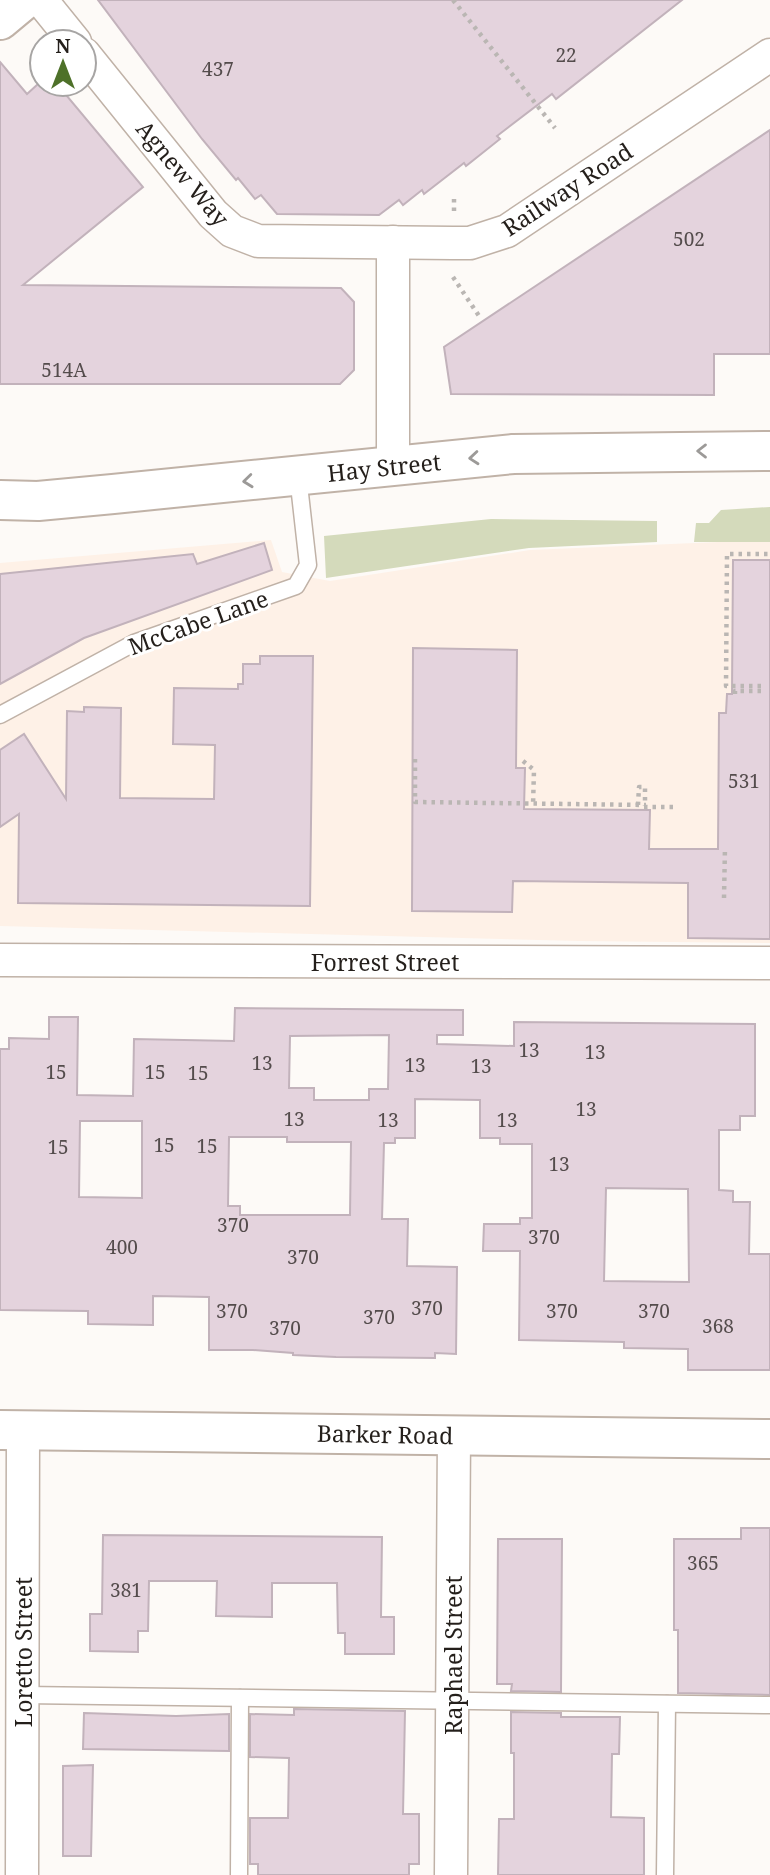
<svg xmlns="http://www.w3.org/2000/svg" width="770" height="1875" font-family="'Noto Serif',serif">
<rect width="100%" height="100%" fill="#fdfaf7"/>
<polygon fill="#fef1e7" points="271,540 282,572 330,581 530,550 718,542 770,542 770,943 579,941 0,926 0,563"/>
<g fill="#d4dabb">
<polygon points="770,507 770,542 694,542 696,523 709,523 721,510"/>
<polygon points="491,519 657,521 657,542 529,548 326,578 324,536"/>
</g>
<g fill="#e4d3dd" stroke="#c2b2bb" stroke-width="2" fill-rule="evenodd">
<polygon points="98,0 682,0 556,99 552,94 497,136 500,139 466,166 464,163 424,194 422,190 403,205 399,200 379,215 277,214 261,195 255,199 238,178 236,180 202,139"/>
<polygon points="0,62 27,94 38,84 57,84 143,187 23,285 341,288 354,302 354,370 340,384 0,384"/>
<polygon points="770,130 770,354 714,354 714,395 451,394 444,347"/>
<polygon points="264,543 272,570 84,638 0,684 0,574 193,554 197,564"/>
<polygon points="733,560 770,560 770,939 688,938 688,883 513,881 512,912 412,911 413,648 517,650 516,768 525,768 524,809 650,810 649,849 718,849 719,713 726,713 727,694 732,694"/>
<polygon points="260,656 313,656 310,906 18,903 19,814 0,827 0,750 24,734 66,799 67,711 84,712 84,707 121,708 120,798 214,799 215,745 173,744 174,688 238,689 238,684 243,684 243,664 260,664"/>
<path d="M235 1008 463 1010V1035H437V1044L514 1046V1022L755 1024V1116H740V1130H719V1190L733 1191V1202H750L749 1254H770V1370H688V1349L624 1348V1342L519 1340 520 1251H483L484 1224H520V1218H532V1144H500V1138H480V1100L415 1099V1138H395V1143H384L382 1219H408L407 1266 457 1267 456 1354 435 1353V1358L336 1357 293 1355V1353L253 1350H209V1297L153 1296V1325L88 1324V1311L0 1310V1049H9V1038L49 1039V1017H78L77 1095 133 1096 134 1039 234 1041ZM389 1035 388 1089H369V1100H314V1088H289L290 1036ZM80 1121H142V1198L79 1197ZM229 1137H287V1142H351L350 1215H240V1206H228ZM606 1188 688 1189 689 1282 604 1281Z"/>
<polygon points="741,1528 770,1528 770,1695 678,1693 678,1630 674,1630 674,1539 741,1539"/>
<polygon points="103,1535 382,1537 381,1617 394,1617 394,1654 345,1654 345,1633 338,1633 337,1583 272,1583 272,1617 216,1616 217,1581 149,1581 148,1631 138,1631 138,1652 90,1651 90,1614 102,1614"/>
<polygon points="498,1539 562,1539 561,1692 511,1691 512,1684 497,1684"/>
<polygon points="294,1709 405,1711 403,1814 419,1814 419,1864 409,1864 409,1875 258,1875 258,1864 250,1864 250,1818 288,1818 289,1758 250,1757 250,1714 294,1715"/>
<polygon points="511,1712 561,1713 561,1717 620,1717 619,1754 612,1754 611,1817 644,1818 644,1875 498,1875 499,1819 514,1819 514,1753 511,1753"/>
<polygon points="84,1713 176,1716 229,1714 229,1751 83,1749"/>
<polygon points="93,1765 91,1856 63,1856 63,1766"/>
</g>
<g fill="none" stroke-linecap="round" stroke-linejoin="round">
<g stroke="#c0b2a7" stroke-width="19">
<g id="service">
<polyline points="0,715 134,643 296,586 308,565 298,476"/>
<polyline points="23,1695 770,1705"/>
<polyline points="239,1875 240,1698"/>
<polyline points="665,1875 667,1704"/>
</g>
</g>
<g stroke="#c0b2a7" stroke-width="35">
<g id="minor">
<polyline points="41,0 75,42"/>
<polyline points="84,54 213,214 232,231 258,241 453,243 470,243 507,231 770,55"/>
<polyline points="393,242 393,465"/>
<polyline points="0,960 770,963"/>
<polyline points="22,1875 23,1430"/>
<polyline points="451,1875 454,1435"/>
</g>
</g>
<g stroke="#c0b2a7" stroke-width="42">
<polyline id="tertiary" points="0,1430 770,1439"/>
</g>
<g stroke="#c0b2a7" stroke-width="42">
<g id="primary">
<polyline points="0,20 24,0"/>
<polyline points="0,500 38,501 113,494 513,454 770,451"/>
</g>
</g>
<g stroke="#bab6b3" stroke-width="4.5" stroke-dasharray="3.5 5" stroke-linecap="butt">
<polyline points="453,0 555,128"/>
<polyline points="454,211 454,195"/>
<polyline points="453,277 479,316"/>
<polyline points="735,694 735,691 761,691 761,686 726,686 727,554 770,554"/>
<polyline points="415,759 415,802 646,805"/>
<polyline points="523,761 534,770 533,806"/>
<polyline points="638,805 639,787 645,787 645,806"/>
<polyline points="644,807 674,807"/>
<polyline points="724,898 725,847"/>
</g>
<use href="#service" stroke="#fff" stroke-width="16"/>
<use href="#minor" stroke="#fff" stroke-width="32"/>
<use href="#tertiary" stroke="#fff" stroke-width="38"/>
<use href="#primary" stroke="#fff" stroke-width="38"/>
</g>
<defs><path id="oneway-chevron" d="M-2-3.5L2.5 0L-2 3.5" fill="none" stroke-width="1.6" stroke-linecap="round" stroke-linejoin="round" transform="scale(1.75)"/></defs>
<g stroke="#9c9a98">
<use href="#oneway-chevron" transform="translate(702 451) rotate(180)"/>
<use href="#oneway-chevron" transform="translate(474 458) rotate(175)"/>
<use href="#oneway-chevron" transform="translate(248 481) rotate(174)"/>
</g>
<g text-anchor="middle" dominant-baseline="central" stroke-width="6" stroke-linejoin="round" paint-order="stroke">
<g font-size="19" fill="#544c4c">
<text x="566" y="55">22</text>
<text x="218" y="69">437</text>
<text x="689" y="239">502</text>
<text x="64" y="370">514A</text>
<text x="744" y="781">531</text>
<text x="529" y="1050">13</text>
<text x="595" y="1052">13</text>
<text x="262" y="1063">13</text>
<text x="415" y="1065">13</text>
<text x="481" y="1066">13</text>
<text x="56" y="1072">15</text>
<text x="155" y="1072">15</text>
<text x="198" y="1073">15</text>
<text x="586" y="1109">13</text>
<text x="294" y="1119">13</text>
<text x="388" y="1120">13</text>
<text x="507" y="1120">13</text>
<text x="164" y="1145">15</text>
<text x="207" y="1146">15</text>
<text x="58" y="1147">15</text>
<text x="559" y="1164">13</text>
<text x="233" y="1225">370</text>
<text x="544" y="1237">370</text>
<text x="122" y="1247">400</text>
<text x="303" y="1257">370</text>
<text x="427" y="1308">370</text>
<text x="232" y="1311">370</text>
<text x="562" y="1311">370</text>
<text x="654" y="1311">370</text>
<text x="379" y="1317">370</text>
<text x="718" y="1326">368</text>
<text x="285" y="1328">370</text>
<text x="703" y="1563">365</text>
<text x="126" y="1590">381</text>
</g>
<g font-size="23" fill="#241f1b" stroke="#fff">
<text transform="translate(183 173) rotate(50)">Agnew Way</text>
<text transform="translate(567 189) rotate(-33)">Railway Road</text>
<text transform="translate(384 467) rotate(-6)">Hay Street</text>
<text transform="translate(198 622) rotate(-20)">McCabe Lane</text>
<text x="385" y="962">Forrest Street</text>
<text transform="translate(385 1434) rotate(1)">Barker Road</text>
<text transform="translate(23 1652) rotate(-90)">Loretto Street</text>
<text transform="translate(453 1655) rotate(-90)">Raphael Street</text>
</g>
</g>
<g transform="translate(63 63)"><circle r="33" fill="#ffffff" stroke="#a7a5a4" stroke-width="2"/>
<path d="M0-5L12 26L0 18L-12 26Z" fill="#4e7129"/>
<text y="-10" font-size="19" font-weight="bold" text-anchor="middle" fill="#241f1b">N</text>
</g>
</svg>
